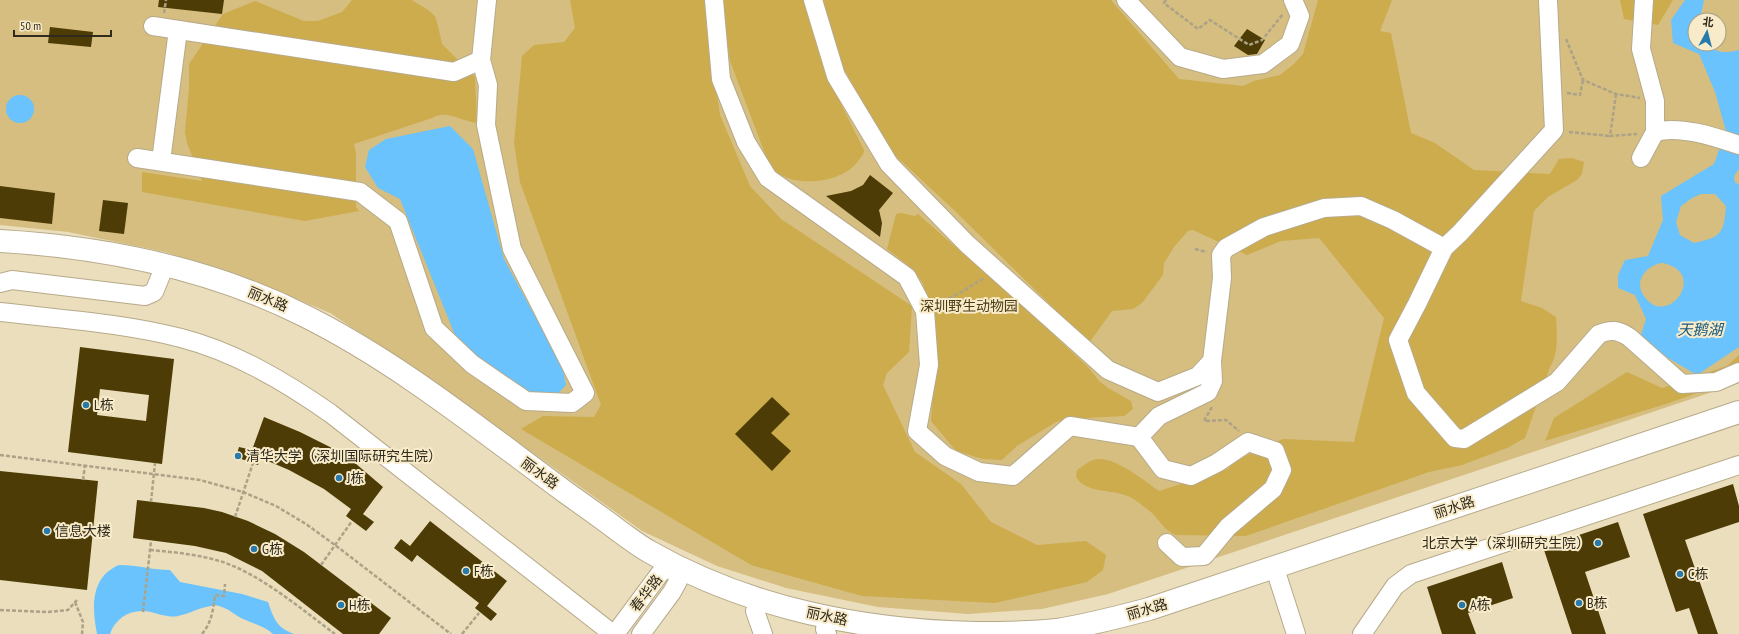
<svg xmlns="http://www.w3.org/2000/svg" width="1739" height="634" font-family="'PT Sans Narrow','Noto Sans SC',sans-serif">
<rect width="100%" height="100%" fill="#ebdebc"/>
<path fill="#d5be7f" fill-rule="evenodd" d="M0 0H1739V383L1108 594 1042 609 968 614 878 607 786 588 717 566 642 531 431 380 330 313 247 278 165 252 68 232 0 225ZM1695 20H1719V44H1695Z"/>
<g fill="#cdac4e">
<path d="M352 0H412L428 10 435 16 438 26 442 44 475 77 477 123C462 122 447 109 432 118L354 144 356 153V207L359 211 305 221 142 192V172L202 181 187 143 185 132 189 88V64L223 14 255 1 304 21H318L342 12Z"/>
<polygon points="570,0 704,0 720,115 750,186 781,219 912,306 909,352 887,373 883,385 915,452 961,484 991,522 1037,545 1086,541 1106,555 1103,570 1087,582 995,603 862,596 751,565 521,429 543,416 594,417 601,405 520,182 514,143 522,56 534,45 564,42 575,28"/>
<path d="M722 0H806L834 90 864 150C864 154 861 157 859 160 841 185 791 189 770 167L730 61Z"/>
<path d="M820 0H1111L1179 79 1243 86 1254 81 1280 75 1295 63 1303 54 1318 0H1392L1380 31 1391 33 1411 133 1435 143 1474 170 1550 174 1559 159 1572 158 1584 162 1582 174 1577 180 1548 197 1534 211 1521 301 1542 308 1556 317C1557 333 1559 353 1550 367L1525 438 1507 448 1462 465 1429 472 1246 536 1176 535C1165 531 1160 521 1152 513 1146 508 1138 502 1132 498 1114 488 1087 495 1076 477L1077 470C1082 467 1087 462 1093 460 1112 454 1143 480 1159 491L1228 469 1234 461 1283 439 1354 442 1384 318 1319 238 1281 241 1247 255 1193 230 1188 231 1174 247 1164 263 1163 275 1142 303 1133 309 1112 311 1089 343 953 209 886 147 838 58Z"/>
<polygon points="1620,0 1673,0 1658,25 1624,19"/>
<polygon points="901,213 915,216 918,214 1018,302 1088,367 1099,381 1108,388 1131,401 1133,409 1124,416 1070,419 1056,422 1017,446 1002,460 983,459 956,451 931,421 935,365 937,356 923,283 908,265 887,249 896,214"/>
<polygon points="1739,355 1739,378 1669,403 1545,441 1554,418 1627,372 1662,388 1727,366"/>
</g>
<g fill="#6ac3fc" fill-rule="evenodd">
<path d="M1685 0H1704L1701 15 1705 20H1695V44H1708C1716 54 1728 53 1739 50V169L1734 176 1735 182 1739 185V347L1697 375 1639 341 1646 319 1635 295 1618 288V275L1625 260 1648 256 1663 220 1661 196 1714 164 1726 131 1715 92 1699 54 1673 43 1671 20ZM1701 194H1715L1726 206C1724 234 1721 237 1694 243L1680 235 1676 222 1681 206 1692 198ZM1662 263C1710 272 1667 330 1644 296 1633 281 1647 265 1662 263Z"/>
<circle cx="20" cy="109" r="14"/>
<polygon points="450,126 473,149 504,259 562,366 566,385 556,396 530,395 480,364 457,340 400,199 378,188 365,167 369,150 386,139"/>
<path d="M119 565C137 565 153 570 170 570L180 582 242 594 268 602C274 619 276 627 294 634H273C264 626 252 623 241 618 234 614 227 608 219 606 209 603 189 614 178 616 170 618 159 614 151 612 132 608 116 617 110 634H97C92 608 90 577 119 565Z"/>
</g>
<g fill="#4d3c05" fill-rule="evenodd">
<polygon points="159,0 224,0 222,14 158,7"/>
<polygon points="50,27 93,32 91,47 48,43"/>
<polygon points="1247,29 1265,40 1257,54 1248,55 1234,46"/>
<polygon points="870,175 893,193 879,210 882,223 880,237 826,196 851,191 863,185"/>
<polygon points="0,186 55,193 52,224 0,218"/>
<polygon points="103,200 128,203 124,234 99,231"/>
<path d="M80 347 174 359 162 464 68 452ZM100 389 149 395 146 421 97 415Z"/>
<polygon points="772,397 790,414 771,433 791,451 772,471 735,434"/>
<polygon points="264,417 300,432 330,447 355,463 383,487 363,514 374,522 366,531 346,516 351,509 324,489 289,470 261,458 258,465 236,457 239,447 252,450"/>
<polygon points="0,471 98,481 87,590 0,580"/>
<polygon points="1733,484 1739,506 1739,522 1685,540 1718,634 1698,634 1689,608 1676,612 1643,514"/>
<polygon points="137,500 204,508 222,512 248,521 275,534 304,552 391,618 379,634 343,634 262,571 226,553 195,546 133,538"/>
<polygon points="430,521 507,581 487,606 497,614 491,621 475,608 479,603 417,555 412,562 394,548 401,539 410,546"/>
<polygon points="1618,522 1630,557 1585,572 1606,634 1572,634 1543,547"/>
<polygon points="1502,562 1513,598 1468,613 1476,634 1442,634 1427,587"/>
</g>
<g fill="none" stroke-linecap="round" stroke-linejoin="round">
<g stroke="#b7aa8a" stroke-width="20">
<g id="minor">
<path d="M714 0 721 79 746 142 768 178 907 277 925 311 929 365 917 431 945 456 979 472 1013 476 1070 426 1139 437 1159 416 1208 392 1213 381 1212 361 1222 278 1221 255 1226 248 1264 227 1324 208 1361 206 1393 220 1444 248 1417 304 1398 340 1416 393 1455 438 1464 439 1557 382 1599 334C1611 329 1618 330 1629 337L1682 384 1716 382 1739 372"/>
<polyline points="813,0 836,76 889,164 967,244 1108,370 1158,392 1198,376 1212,361"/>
<polyline points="1126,0 1180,57 1223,69 1263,64 1290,44 1300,16 1293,0"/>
<path d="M1644 0 1641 49 1655 101V132C1680 125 1715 137 1739 145"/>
<polyline points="153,26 454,72 481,60"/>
<polyline points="137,158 360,192 398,221 434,328 472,364 526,401 572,403 585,393 512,249 486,125 488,85 481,60 487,0"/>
<polyline points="1641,158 1655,132"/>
<polyline points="161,161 178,30"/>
<polyline points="1444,248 1460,233 1554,130 1548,0"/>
<polyline points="0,283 12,280 145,296 154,292 161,275"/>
<path d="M0 312C60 319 122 323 181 338 235 352 284 381 330 413L613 634"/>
<polyline points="1139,437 1163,469 1191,476 1217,463 1248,442 1275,451 1282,470 1273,489 1228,527 1204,556 1182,557 1167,543"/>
<polyline points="1278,578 1296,634"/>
<polyline points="755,611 763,634"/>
<polyline points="825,629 827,634"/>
<polyline points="615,634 661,572 676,565 678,581 672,592 641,634"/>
<polyline points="1362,634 1395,586 1411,574 1739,465"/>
</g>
</g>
<g stroke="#b7aa8a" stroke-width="24">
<path id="major" d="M0 241C104 247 209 268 303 315 398 362 482 431 568 494 585 506 602 518 619 531 629 538 639 546 650 552 748 608 864 631 976 633 1002 633 1030 633 1057 630 1088 625 1119 617 1149 609L1739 412"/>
</g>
<g stroke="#aca287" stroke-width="2.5" stroke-dasharray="4 2" stroke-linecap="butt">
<polyline points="1166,0 1164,3 1198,29 1210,20 1249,45 1262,40 1283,14"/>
<polyline points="164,13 166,0"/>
<polyline points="1566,39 1583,80 1616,94 1640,98"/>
<polyline points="1567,93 1580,95 1583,80"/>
<polyline points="1616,94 1610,136 1637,134"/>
<polyline points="1569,132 1610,136"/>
<polyline points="1195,249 1207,252"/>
<polyline points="938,304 963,291 984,278"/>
<polyline points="1212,407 1204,421 1226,420 1239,431"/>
<polyline points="0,455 200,480 243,492 276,506 306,524 335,545 451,634"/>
<polyline points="83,480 85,465"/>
<polyline points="151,502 155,463"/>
<polyline points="235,517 253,463"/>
<path d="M150 550C172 552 194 554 216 560 257 571 301 609 335 634"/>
<polyline points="321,565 352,521"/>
<polyline points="75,602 83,622 82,634"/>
<polyline points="0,610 48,612 68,610 77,600"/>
<polyline points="143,612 151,541"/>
<path d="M202 634C212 622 213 610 215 595L224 596 225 584"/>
<polyline points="462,634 479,613"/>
</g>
<use href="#minor" stroke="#fff" stroke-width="18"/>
<use href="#major" stroke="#fff" stroke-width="22"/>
</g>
<g fill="#277aaa" stroke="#f8ebc9" stroke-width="1.5">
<circle cx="86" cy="405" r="4"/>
<circle cx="238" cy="456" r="4"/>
<circle cx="339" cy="478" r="4"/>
<circle cx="47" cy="531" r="4"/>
<circle cx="1598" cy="543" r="4"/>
<circle cx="254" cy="549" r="4"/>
<circle cx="466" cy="571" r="4"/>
<circle cx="1680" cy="574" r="4"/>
<circle cx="1579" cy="603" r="4"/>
<circle cx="341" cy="605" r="4"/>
<circle cx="1462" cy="605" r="4"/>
</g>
<g text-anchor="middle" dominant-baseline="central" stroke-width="4" stroke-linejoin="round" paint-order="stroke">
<g font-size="14" fill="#2f2a1d" stroke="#f8ebc9">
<text transform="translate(268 299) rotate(23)">丽水路</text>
<text transform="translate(540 473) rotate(36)">丽水路</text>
<text transform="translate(1454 507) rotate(-18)">丽水路</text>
<text transform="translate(646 593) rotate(-52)">春华路</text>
<text transform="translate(1147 609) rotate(-16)">丽水路</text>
<text transform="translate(827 616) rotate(12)">丽水路</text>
</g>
<g font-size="14" fill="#493b13" stroke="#f8ebc9">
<text x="969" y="306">深圳野生动物园</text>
</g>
<g font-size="14" fill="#2f2a1d" stroke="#f8ebc9" text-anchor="start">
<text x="94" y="405">L栋</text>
<text x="246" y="456">清华大学（深圳国际研究生院）</text>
<text x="347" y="478">J栋</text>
<text x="55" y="531">信息大楼</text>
<text x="1590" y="543" text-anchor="end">北京大学（深圳研究生院）</text>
<text x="262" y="549">G栋</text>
<text x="474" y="571">F栋</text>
<text x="1688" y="574">C栋</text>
<text x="1587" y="603">B栋</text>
<text x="349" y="605">H栋</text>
<text x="1470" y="605">A栋</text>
</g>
<g font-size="15" font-style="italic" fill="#14577d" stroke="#f8ebc9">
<text x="1700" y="329">天鹅湖</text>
</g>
</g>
<g transform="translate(1707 32) rotate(7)"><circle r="19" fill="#f8ebc9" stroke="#a89e84"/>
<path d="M0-3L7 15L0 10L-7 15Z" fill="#277aaa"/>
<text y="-6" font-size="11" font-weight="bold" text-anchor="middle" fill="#2f2a1d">北</text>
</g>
<path d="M14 30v6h97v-6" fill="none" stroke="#2f2a1d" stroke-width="2"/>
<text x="20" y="30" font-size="12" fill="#2f2a1d" stroke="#f8ebc9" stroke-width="3" paint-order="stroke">50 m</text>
</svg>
